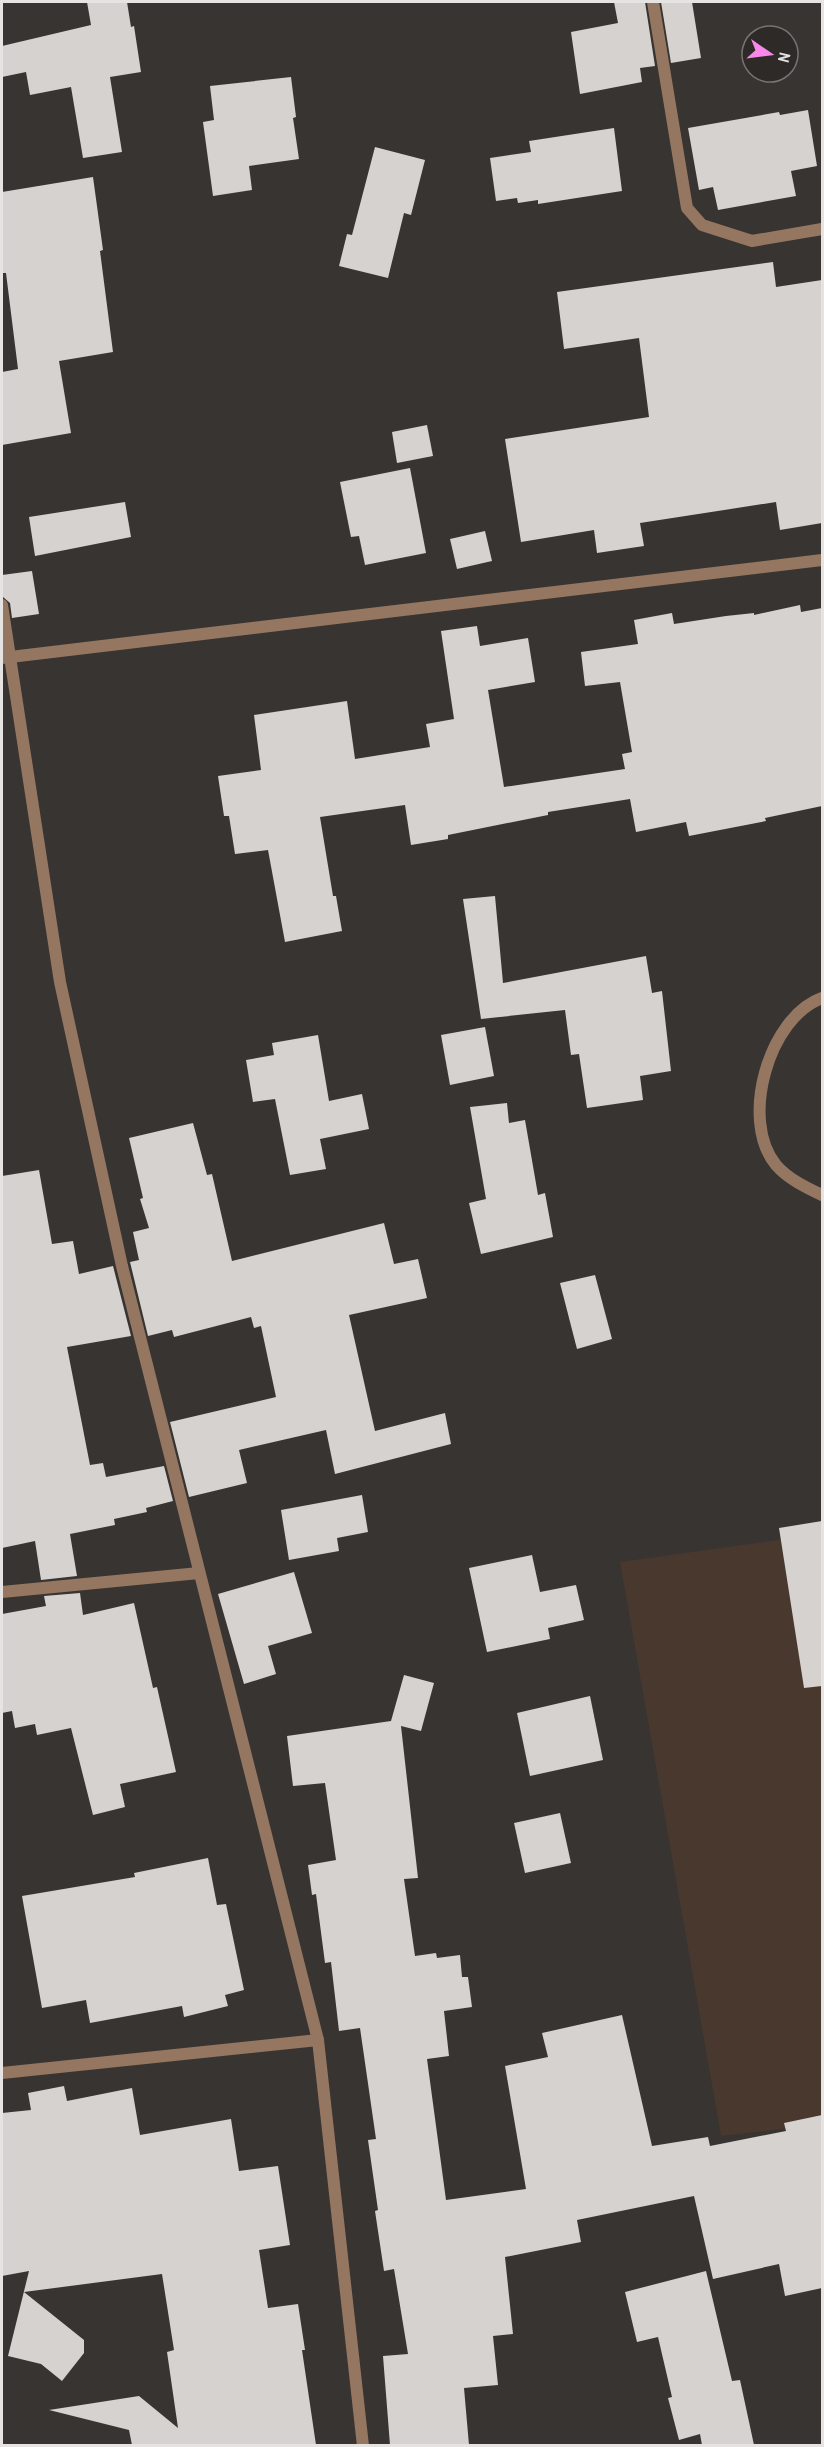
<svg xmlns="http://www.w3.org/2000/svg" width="824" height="2447" font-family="'Archivo Narrow',sans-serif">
<rect width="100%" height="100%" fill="#373432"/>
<polygon fill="#49382e" points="822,1534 822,2124 721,2136 620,1562"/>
<g fill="#d5d2cf">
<polygon points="87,2 127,2 131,27 134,26 141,72 110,77 122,152 83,158 71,87 30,95 26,72 2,77 2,46 91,25"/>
<polygon points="614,2 645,2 655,66 640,68 642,82 580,94 571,32 618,23"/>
<polygon points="661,2 692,2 701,58 671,63"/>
<polygon points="291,77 296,117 293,118 299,159 249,166 252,190 213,196 203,122 214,120 210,86"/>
<polygon points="808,110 817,166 791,171 796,196 718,210 713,187 699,190 688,128 779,112 780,115"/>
<polygon points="614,128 622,191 538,204 538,200 518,203 517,198 496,201 490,158 531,152 529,141"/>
<polygon points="375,147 425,160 411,215 404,213 388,278 339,266 347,234 352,235"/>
<polygon points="93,177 103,250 100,251 113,352 59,361 71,433 2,445 2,372 18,369 6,273 2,273 2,192"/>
<polygon points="773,262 776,287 822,280 822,523 780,530 776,502 640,523 644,546 597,553 594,530 521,542 505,439 649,417 639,338 564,349 557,292"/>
<polygon points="427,425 433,456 397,463 392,432"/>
<polygon points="410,468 426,553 365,565 359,536 351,537 340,482"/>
<polygon points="125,502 131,537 35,556 29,517"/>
<polygon points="485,531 492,561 457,569 450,539"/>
<polygon points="32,571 39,614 12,618 10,603 3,597 2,575"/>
<polygon points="800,605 801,612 822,608 822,806 765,818 766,821 689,836 686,822 636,832 630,799 548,812 548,815 448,835 448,839 411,845 405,805 320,817 333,896 336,896 342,931 285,942 268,850 235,854 229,816 224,816 218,776 261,770 254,715 347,701 355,759 430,747 426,724 454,719 441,631 477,626 480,646 528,638 535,682 488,690 504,787 625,769 622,754 632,752 620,682 585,686 581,652 638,644 634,620 672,613 674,624 726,616 754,613 754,615"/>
<polygon points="495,896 503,983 646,956 652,993 662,991 671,1071 640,1076 643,1100 587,1108 579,1054 571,1055 565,1010 481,1019 463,899"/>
<polygon points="485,1027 494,1076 450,1085 441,1035"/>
<polygon points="318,1035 329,1101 362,1094 369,1129 320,1139 326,1169 290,1175 275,1099 253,1102 246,1060 274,1055 272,1043"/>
<polygon points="507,1103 509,1123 525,1120 538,1195 545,1193 553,1237 481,1254 469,1203 486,1199 470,1107"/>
<polygon points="193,1123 207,1175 212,1174 232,1261 384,1223 394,1264 418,1259 427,1298 349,1315 375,1431 445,1413 451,1444 335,1474 326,1430 239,1450 247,1483 189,1497 170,1422 276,1397 261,1326 254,1328 251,1317 174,1337 172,1330 148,1336 130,1262 139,1260 133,1232 149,1228 140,1199 143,1198 129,1138"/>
<polygon points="39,1170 52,1244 73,1241 79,1274 113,1266 131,1336 67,1347 90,1465 103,1463 106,1477 164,1466 173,1501 146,1508 147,1512 114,1519 115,1525 70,1534 77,1576 41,1580 35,1541 2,1548 2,1176"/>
<polygon points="595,1275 612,1339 577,1349 560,1283"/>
<polygon points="362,1495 368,1532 337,1538 339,1551 289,1560 281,1510"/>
<polygon points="822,1521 822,1686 804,1688 779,1528"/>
<polygon points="532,1555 540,1592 576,1585 584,1620 548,1628 550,1639 487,1652 469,1568"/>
<polygon points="294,1572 312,1633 268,1646 276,1674 244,1684 218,1594"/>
<polygon points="80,1593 83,1615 134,1603 153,1688 157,1687 176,1772 120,1784 125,1807 93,1815 71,1728 37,1735 35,1724 15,1728 12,1711 2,1713 2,1614 46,1606 44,1596"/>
<polygon points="404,1675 434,1683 421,1731 401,1726 418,1878 404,1879 415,1956 436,1953 437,1958 460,1955 462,1977 468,1977 472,2007 444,2011 449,2056 427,2059 446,2200 526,2189 505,2066 548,2057 542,2033 622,2015 652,2146 708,2137 710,2146 786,2131 784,2123 822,2115 822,2288 785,2296 779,2264 713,2279 694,2196 577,2220 581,2242 505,2257 513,2334 493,2336 498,2385 464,2388 469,2445 390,2445 383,2356 408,2354 394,2269 384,2271 375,2211 378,2210 368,2140 376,2139 360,2028 339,2031 331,1962 325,1963 316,1894 312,1895 308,1865 336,1860 325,1783 293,1786 287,1736 391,1721"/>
<polygon points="590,1696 603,1760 530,1776 517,1713"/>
<polygon points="560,1813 571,1863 525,1873 514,1823"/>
<polygon points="208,1858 217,1905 226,1904 244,1990 225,1995 228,2006 184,2017 182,2006 90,2023 86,2000 42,2008 22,1896 135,1877 134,1873"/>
<polygon points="64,2086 67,2101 132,2088 140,2135 231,2119 239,2171 278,2166 290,2245 259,2250 268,2308 298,2304 305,2350 302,2350 316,2445 132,2445 129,2430 49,2410 139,2396 178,2428 167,2352 174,2350 162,2274 24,2292 84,2340 84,2353 62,2381 41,2364 8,2356 29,2271 2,2276 2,2113 31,2110 28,2093"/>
<polygon points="706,2271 732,2381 740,2380 754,2445 702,2445 700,2434 679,2440 668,2398 672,2397 658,2337 637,2342 625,2292"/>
</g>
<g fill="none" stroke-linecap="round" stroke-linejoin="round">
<path stroke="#957661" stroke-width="12" d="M822 998C769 1017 739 1120 776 1165 788 1179 807 1188 822 1195"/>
<g stroke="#957661" stroke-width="12">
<polyline points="653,2 687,208 702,225 752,241 822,229"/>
<polyline points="2,605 60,982 122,1266 318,2040 363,2446"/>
<polyline points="2,658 822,560"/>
<polyline points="2,1592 199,1573"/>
<polyline points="2,2073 318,2040"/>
</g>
</g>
<rect width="824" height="2447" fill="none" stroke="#e6e4e3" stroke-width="6"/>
<g transform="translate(770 54) rotate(104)"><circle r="28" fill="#2d2a28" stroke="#777473" stroke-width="1.5"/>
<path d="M0-4.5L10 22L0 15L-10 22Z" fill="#f888ea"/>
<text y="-9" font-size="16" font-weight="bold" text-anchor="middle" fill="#e6e4e3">N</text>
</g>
</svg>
